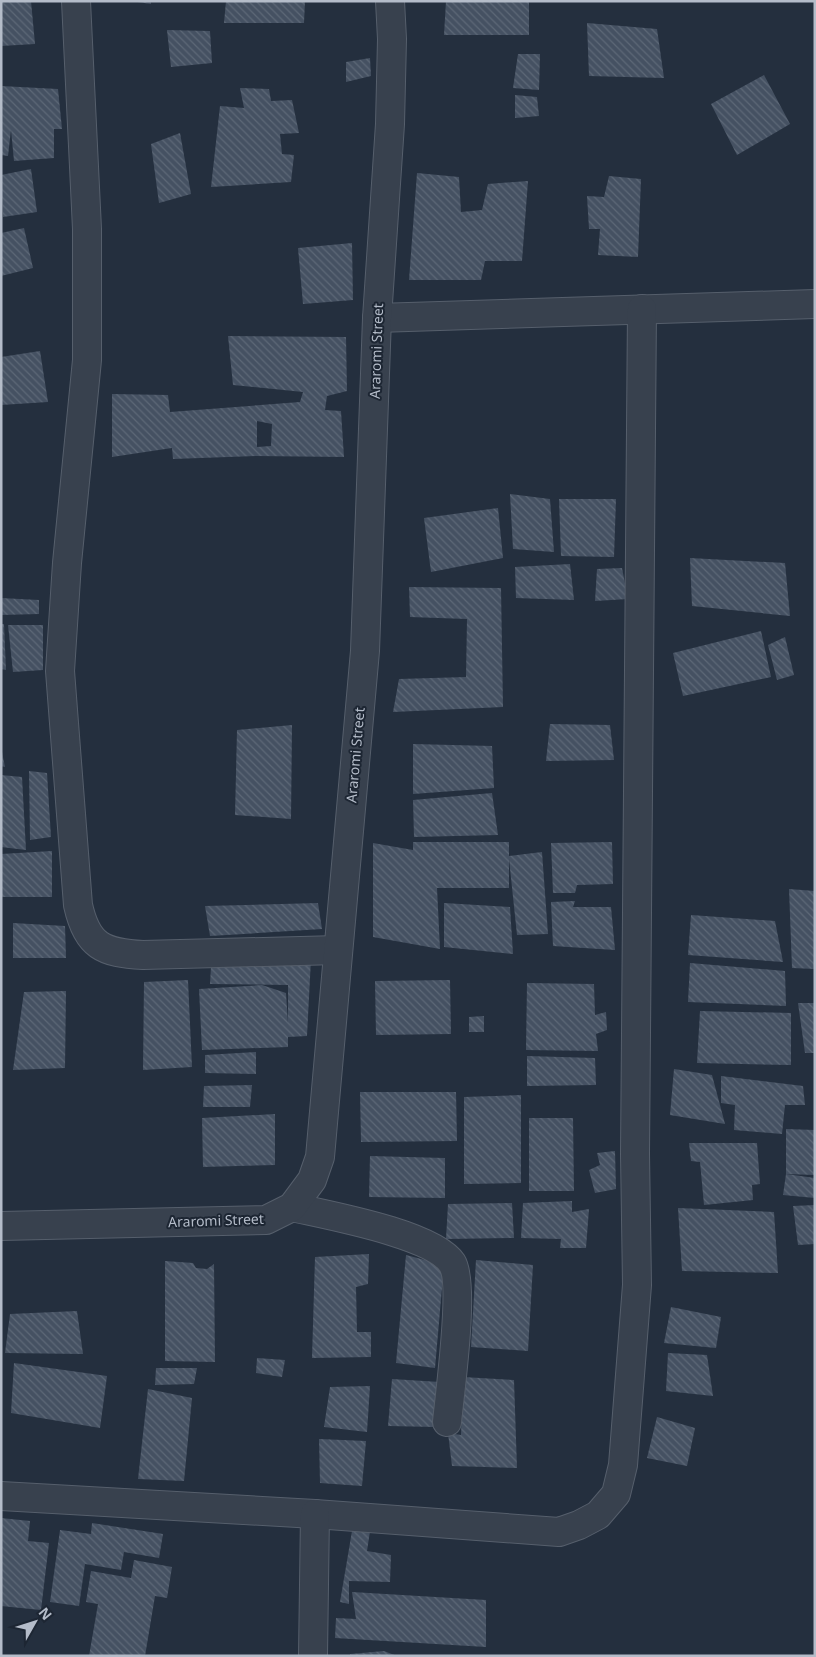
<svg xmlns="http://www.w3.org/2000/svg" width="816" height="1657" font-family="'Noto Sans',sans-serif">
<defs>
<pattern id="building-back-hatch" width="6" height="6" patternUnits="userSpaceOnUse" patternTransform="scale(1.25)"><rect width="6" height="6" fill="#455162"/><path d="M-1 5l2 2M0 0l6 6M5-1l2 2" fill="none" stroke="#5d6877"/></pattern>
</defs>
<rect width="100%" height="100%" fill="#242f3e"/>
<g fill="url(#building-back-hatch)" fill-rule="evenodd">
<polygon points="1,1 31,1 35,44 1,46"/>
<polygon points="131,1 151,1 151,4"/>
<polygon points="226,1 305,1 304,23 224,23"/>
<polygon points="446,1 529,1 529,35 444,35"/>
<polygon points="587,23 657,29 664,78 589,76"/>
<polygon points="167,30 210,31 212,63 171,67"/>
<polygon points="518,54 540,54 539,90 513,88"/>
<polygon points="370,58 371,76 346,82 346,62"/>
<polygon points="764,75 790,124 737,155 711,104"/>
<polygon points="1,86 58,89 62,129 54,129 54,158 14,161 11,130 8,156 1,155"/>
<polygon points="240,88 269,89 271,101 292,100 299,133 280,134 282,154 294,155 291,182 211,187 220,106 244,108"/>
<polygon points="515,95 537,97 539,116 515,118"/>
<polygon points="180,133 191,194 159,203 151,144"/>
<polygon points="31,169 37,212 3,217 1,175"/>
<polygon points="417,173 459,177 461,212 482,210 488,184 528,181 522,261 485,261 481,280 409,280"/>
<polygon points="609,176 641,179 638,257 598,255 600,229 589,229 587,196 604,197"/>
<polygon points="24,228 33,268 1,276 1,233"/>
<polygon points="352,243 353,300 303,304 298,248"/>
<path d="M228 336 346 337 347 391 327 396 325 410 341 411 344 457 256 456 173 459 172 448 112 457V394L168 395 170 412 300 402 303 392 233 385ZM257 421 272 424 271 446 257 447Z"/>
<polygon points="40,351 48,402 1,405 1,357"/>
<polygon points="510,494 550,499 554,552 513,549"/>
<polygon points="559,499 616,499 614,557 561,556"/>
<polygon points="498,508 503,558 431,572 424,518"/>
<polygon points="690,558 785,563 790,616 692,606"/>
<polygon points="570,564 574,600 516,598 515,567"/>
<polygon points="622,568 628,599 595,601 597,569"/>
<polygon points="409,587 501,588 503,707 393,712 399,679 466,677 467,619 410,617"/>
<polygon points="1,598 39,600 39,614 1,615"/>
<polygon points="1,624 4,624 6,670 1,669"/>
<polygon points="8,625 43,625 43,670 13,672"/>
<polygon points="761,631 771,677 683,696 673,653"/>
<polygon points="785,637 794,675 777,680 768,645"/>
<polygon points="550,724 610,725 614,760 546,761"/>
<polygon points="292,725 291,819 235,815 237,730"/>
<polygon points="413,744 492,746 494,788 413,794"/>
<polygon points="1,752 2,752 5,767 1,766"/>
<polygon points="29,771 47,773 51,837 30,840"/>
<polygon points="1,775 22,777 26,850 1,847"/>
<polygon points="492,793 498,835 414,837 413,800"/>
<polygon points="413,842 509,842 509,856 542,852 548,934 517,935 509,859 509,888 437,888 440,949 373,937 373,843 413,850"/>
<polygon points="612,842 613,884 577,885 575,893 553,893 551,843"/>
<polygon points="52,851 52,897 1,897 1,854"/>
<polygon points="789,889 815,891 815,969 792,968"/>
<polygon points="575,901 573,907 611,907 615,950 553,946 551,902"/>
<polygon points="318,903 322,929 210,936 205,906"/>
<polygon points="444,903 510,907 513,954 444,947"/>
<polygon points="691,915 775,921 783,962 688,955"/>
<polygon points="13,923 65,926 66,958 13,958"/>
<polygon points="311,959 307,1036 288,1037 288,1047 202,1050 199,989 262,985 286,993 288,1023 288,985 210,984 211,967"/>
<polygon points="690,963 785,971 786,1006 688,1002"/>
<polygon points="188,980 192,1067 143,1070 144,982"/>
<polygon points="450,980 451,1034 376,1035 375,981"/>
<polygon points="527,983 594,984 595,1015 606,1012 607,1030 596,1034 598,1051 526,1050"/>
<polygon points="66,991 65,1068 13,1070 24,992"/>
<polygon points="798,1003 815,1003 815,1053 805,1053"/>
<polygon points="700,1011 791,1013 791,1065 697,1063"/>
<polygon points="484,1016 484,1032 469,1032 469,1017"/>
<polygon points="256,1052 256,1074 205,1073 205,1055"/>
<polygon points="527,1056 595,1058 596,1085 527,1086"/>
<polygon points="674,1069 712,1075 725,1124 670,1115"/>
<polygon points="721,1076 803,1086 805,1105 785,1105 782,1134 734,1130 735,1105 721,1103"/>
<polygon points="252,1085 250,1107 203,1107 204,1086"/>
<polygon points="360,1092 456,1092 457,1141 361,1142"/>
<polygon points="521,1095 521,1183 464,1184 464,1097"/>
<polygon points="275,1114 275,1165 203,1167 202,1118"/>
<polygon points="529,1118 573,1118 574,1191 529,1191"/>
<polygon points="786,1129 815,1130 815,1175 786,1174"/>
<polygon points="689,1143 757,1143 760,1184 752,1185 753,1200 704,1205 700,1162 691,1161"/>
<polygon points="615,1151 616,1189 595,1193 589,1170 600,1165 597,1153"/>
<polygon points="370,1156 445,1158 445,1198 369,1197"/>
<polygon points="786,1174 815,1178 815,1198 783,1195"/>
<polygon points="572,1201 572,1212 589,1209 586,1248 560,1248 561,1239 521,1238 523,1203"/>
<polygon points="512,1203 514,1238 446,1239 448,1204"/>
<polygon points="815,1205 815,1244 798,1245 793,1206"/>
<polygon points="678,1208 774,1212 778,1273 682,1271"/>
<polygon points="369,1254 368,1284 356,1287 357,1332 371,1332 371,1357 312,1358 315,1257"/>
<polygon points="406,1255 444,1265 435,1368 396,1363"/>
<polygon points="476,1260 533,1265 528,1351 471,1347"/>
<polygon points="165,1261 193,1263 196,1268 207,1269 214,1264 215,1362 165,1361"/>
<polygon points="671,1307 721,1317 716,1348 664,1343"/>
<polygon points="77,1311 83,1354 5,1353 10,1314"/>
<polygon points="668,1353 707,1355 713,1396 666,1391"/>
<polygon points="257,1358 285,1360 282,1377 256,1373"/>
<polygon points="14,1363 107,1376 100,1428 11,1413"/>
<polygon points="156,1368 197,1368 194,1384 155,1385"/>
<polygon points="463,1377 514,1380 517,1468 452,1466 448,1433 461,1435"/>
<polygon points="392,1379 440,1382 435,1427 388,1426"/>
<polygon points="370,1386 367,1432 324,1427 330,1387"/>
<polygon points="148,1389 192,1398 184,1481 138,1479"/>
<polygon points="657,1417 695,1428 687,1466 647,1458"/>
<polygon points="319,1439 366,1441 362,1486 320,1483"/>
<polygon points="1,1518 30,1521 28,1541 49,1543 41,1610 1,1606"/>
<polygon points="92,1523 163,1534 159,1558 124,1552 121,1570 85,1564 79,1606 50,1602 60,1530 91,1534"/>
<polygon points="352,1531 370,1531 367,1551 391,1555 390,1582 349,1581 349,1604 340,1602"/>
<polygon points="134,1560 172,1567 167,1598 155,1596 145,1656 89,1656 98,1604 86,1602 91,1571 131,1578"/>
<polygon points="352,1592 486,1600 486,1647 335,1638 336,1618 356,1619"/>
<polygon points="384,1651 397,1656 350,1656 350,1654"/>
</g>
<g fill="none" stroke-linecap="round" stroke-linejoin="round">
<g stroke="#565f6c" stroke-width="30">
<g id="minor">
<path d="M76 1 87 229V360L67 563 60 671 78 905C87 946 103 953 143 955L338 950"/>
<polyline points="377,318 815,304"/>
<path d="M292 1207C327 1215 433 1234 452 1263 465 1283 450 1392 447 1422"/>
<polyline points="1,1496 315,1514 559,1532 579,1525 598,1515 616,1494 623,1465 637,1285 635,1154 642,309"/>
<polyline points="313,1656 315,1514"/>
</g>
</g>
<g stroke="#565f6c" stroke-width="30">
<polyline id="tertiary" points="1,1226 266,1220 292,1207 312,1180 320,1157 365,651 377,318 390,124 392,39 390,1"/>
</g>
<use href="#minor" stroke="#38414e" stroke-width="28"/>
<use href="#tertiary" stroke="#38414e" stroke-width="28"/>
</g>
<g text-anchor="middle" dominant-baseline="central" stroke-width="4" stroke-linejoin="round" paint-order="stroke">
<g font-size="14" fill="#b4bcc9" stroke="#1d2633">
<text transform="translate(376 351) rotate(-88)">Araromi Street</text>
<text transform="translate(355 755) rotate(-85)">Araromi Street</text>
<text transform="translate(216 1220) rotate(-2)">Araromi Street</text>
</g>
</g>
<rect width="816" height="1657" fill="none" stroke="#b4bcc9" stroke-width="5"/>
<g transform="translate(35 1622) rotate(51)" stroke="#1d2633" stroke-width="4" paint-order="stroke">
<path d="M0-4L9 19L0 12L-9 19Z" fill="#b4bcc9"/>
<text y="-8" font-size="14" font-weight="bold" text-anchor="middle" fill="#b4bcc9">N</text>
</g>
</svg>
